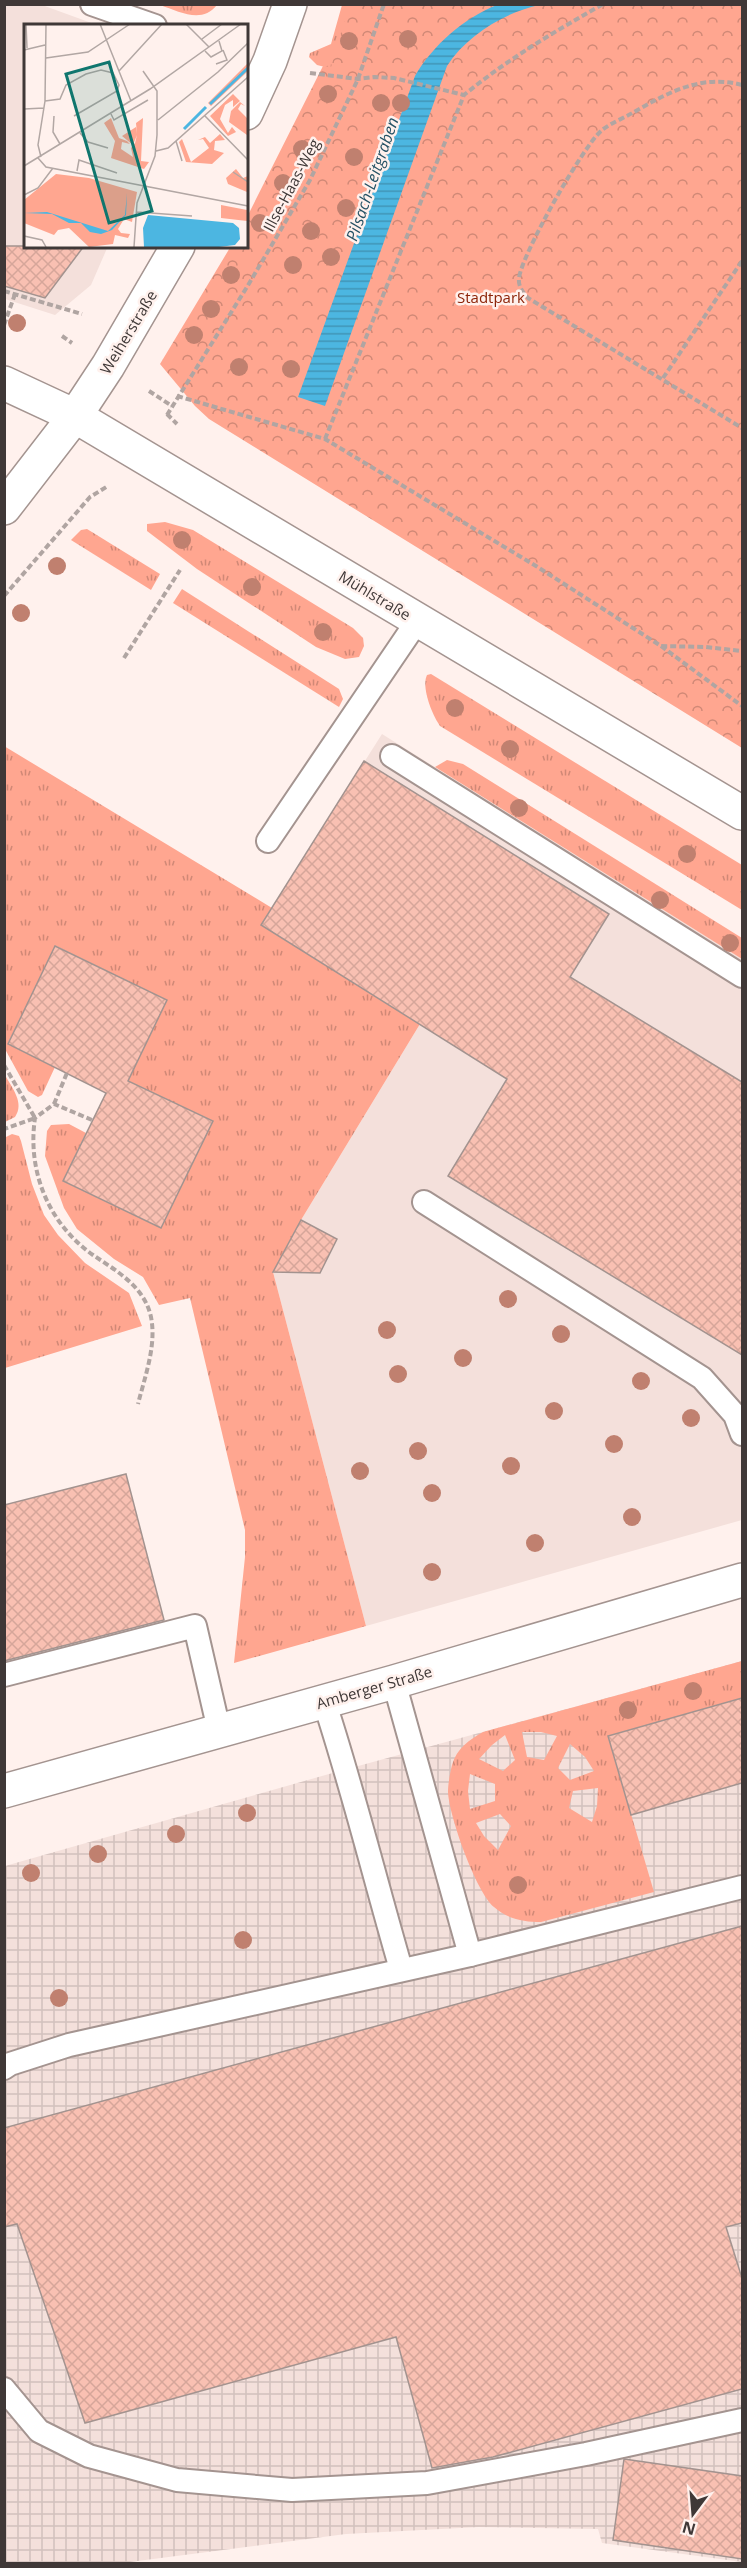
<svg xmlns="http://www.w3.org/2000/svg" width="747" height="2568" font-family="'Open Sans',sans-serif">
<defs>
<pattern id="industrial-grid" width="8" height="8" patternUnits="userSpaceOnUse" patternTransform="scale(1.5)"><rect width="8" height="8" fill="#f4e0db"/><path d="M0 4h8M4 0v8" fill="none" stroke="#d2c1bd"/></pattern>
<pattern id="grass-tufts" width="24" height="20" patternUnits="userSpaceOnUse" patternTransform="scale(1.5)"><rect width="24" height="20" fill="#ffa690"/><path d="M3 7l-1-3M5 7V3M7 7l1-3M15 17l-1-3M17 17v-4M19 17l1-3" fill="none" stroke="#d08876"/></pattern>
<pattern id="park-crowns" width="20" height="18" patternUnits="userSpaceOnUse" patternTransform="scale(1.5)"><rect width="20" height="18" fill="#ffa690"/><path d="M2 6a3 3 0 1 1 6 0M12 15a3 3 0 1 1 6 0" fill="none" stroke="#d08876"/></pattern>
<pattern id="water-rules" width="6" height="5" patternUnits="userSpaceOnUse" patternTransform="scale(1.5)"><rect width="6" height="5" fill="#4cb6e1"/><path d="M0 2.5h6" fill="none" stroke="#4195b7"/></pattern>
<pattern id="building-cross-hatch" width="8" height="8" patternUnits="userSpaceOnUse" patternTransform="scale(1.5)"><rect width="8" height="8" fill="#f9c0b2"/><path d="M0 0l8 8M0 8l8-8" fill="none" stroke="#d6a69a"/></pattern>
</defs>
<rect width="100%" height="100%" fill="#fff1ed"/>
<g fill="#f4e0db">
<polygon points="5,5 42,5 97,25 26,26 26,246 108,246 91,285 55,315 5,299"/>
<polygon points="382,734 742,959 742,1520 366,1626 273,1272 301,1220 420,1024 261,925"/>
</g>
<polygon fill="url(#industrial-grid)" points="742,1661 742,2562 602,2543 598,2529 479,2527 346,2534 122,2563 5,2564 5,1866 329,1774"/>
<g fill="url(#grass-tufts)" fill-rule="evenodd">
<path d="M160 5 217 4V5C202 24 180 12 160 5Z"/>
<polygon points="342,5 374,5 345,72 317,65 309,57 310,53 331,44"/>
<polygon points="165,522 193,530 353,628 363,638 364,646 359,657 345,659 316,647 197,569 147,531 147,524"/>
<polygon points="87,529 160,574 151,590 71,540 81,530"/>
<polygon points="182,589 339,689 343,699 339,707 173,603"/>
<path d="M431 674 742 865V910L440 726C432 715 421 687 427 675Z"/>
<polygon points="4,746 272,908 420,1024 301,1220 273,1272 366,1626 234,1663 245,1557 245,1530 190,1298 159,1305 143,1277 114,1259 77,1229 64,1208 45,1156 47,1131 51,1125 69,1124 86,1133 63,1181 161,1228 212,1121 128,1081 166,1000 56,946 8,1043 55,1067 42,1095 38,1097 28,1091 5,1049"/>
<polygon points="447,760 463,764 742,938 742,959 435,767"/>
<path d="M5 1075C12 1088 25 1103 15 1117L5 1122Z"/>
<polygon points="12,1134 19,1136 21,1141 32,1184 44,1215 58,1235 85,1263 129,1293 142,1326 5,1368 4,1138"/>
<path d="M742 1661V1698L608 1736 654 1892 541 1922C524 1922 507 1919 494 1907 476 1892 449 1816 448 1792 448 1784 450 1773 452 1765 457 1748 469 1740 483 1732ZM522 1732H541L557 1736 544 1760 527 1757ZM505 1735 515 1760 503 1771 479 1759 492 1745ZM570 1744 585 1757 594 1771 570 1780 558 1768ZM470 1774 495 1784V1801L470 1809 468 1791ZM598 1788 597 1806 592 1822 569 1808 573 1791ZM500 1814 511 1826 498 1850 484 1836 476 1823Z"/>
</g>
<polygon fill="url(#park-crowns)" points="349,5 742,5 742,748 209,419 195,406 160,364 231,246 246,246 246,219 323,66 331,67"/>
<path fill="url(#water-rules)" d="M497 5H539C504 13 467 35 447 66L325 406 298 397 415 76C433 45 464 18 497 5Z"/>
<g fill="url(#building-cross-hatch)" stroke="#a3938f" stroke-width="1.5">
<polygon points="4,246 84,246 45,298 4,286"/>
<polygon points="364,761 609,914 570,977 742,1082 742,1355 448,1176 507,1079 261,925"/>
<polygon points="55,946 167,1000 128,1081 213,1121 161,1228 63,1181 106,1093 8,1044"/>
<polygon points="301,1220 337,1239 320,1273 273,1272"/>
<polygon points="126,1474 164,1620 4,1661 4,1505"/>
<polygon points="742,1698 742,1783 631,1815 608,1736"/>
<polygon points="742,1926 742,2223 726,2227 742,2278 742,2389 493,2457 432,2468 396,2337 85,2423 17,2224 4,2227 4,2128"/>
<polygon points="624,2459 742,2476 742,2559 613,2540"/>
</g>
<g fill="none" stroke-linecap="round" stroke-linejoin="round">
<g stroke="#a49490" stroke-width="26">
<g id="service">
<polyline points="92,4 155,26"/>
<polyline points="392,756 742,976"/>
<polyline points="268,841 418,620"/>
<polyline points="424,1202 702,1378 735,1415 742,1434"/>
<polyline points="4,1675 195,1626 219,1730"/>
<polyline points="394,1682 470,1955"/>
<path d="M324 1701C353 1789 375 1880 401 1969"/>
<polyline points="4,2068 10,2064 69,2045 470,1955 742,1887"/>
<polyline points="4,2389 39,2431 89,2456 177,2480 292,2490 427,2483 586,2454 742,2420"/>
</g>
</g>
<g stroke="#a49490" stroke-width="36">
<g id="tertiary">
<polyline points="246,113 270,61 290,4"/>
<polyline points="4,383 75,416 742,813"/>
<polyline points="4,508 75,416 108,366 178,246"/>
</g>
</g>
<g stroke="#a49490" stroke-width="36">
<polyline id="secondary" points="4,1791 394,1682 742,1580"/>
</g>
<g stroke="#b0a5a2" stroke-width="4" stroke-dasharray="6 3" stroke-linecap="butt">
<polyline points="310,73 358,79 374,77 394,78 464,95"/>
<path d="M742 85C702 74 669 92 634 112 624 118 611 123 602 130 583 146 522 254 519 278 518 287 523 292 528 298L742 428"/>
<polyline points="4,291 82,314"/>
<polyline points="4,325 15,294"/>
<polyline points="62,336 72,343"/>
<polyline points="663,378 742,261"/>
<polyline points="149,391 172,406"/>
<polyline points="177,396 325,439 536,566 661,646 706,647 742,651"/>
<polyline points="167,414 177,424"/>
<polyline points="167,415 247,287 310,180 358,79 384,4"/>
<path d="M325 439 464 95C508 59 554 32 603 4"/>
<polyline points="4,596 90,497 108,486"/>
<polyline points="661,646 742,706"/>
<polyline points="124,658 180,570"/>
<polyline points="4,1065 35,1118 4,1129"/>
<polyline points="54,1104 67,1073"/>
<path d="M92 1120 54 1104 35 1118C27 1172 49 1224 93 1255 115 1270 142 1285 150 1313 158 1342 145 1376 138 1404"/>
</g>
<use href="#service" stroke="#fff" stroke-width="22"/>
<use href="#tertiary" stroke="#fff" stroke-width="33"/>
<use href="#secondary" stroke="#fff" stroke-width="33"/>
</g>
<g fill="#c0806f">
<circle cx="408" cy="39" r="9"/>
<circle cx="349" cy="41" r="9"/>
<circle cx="328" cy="94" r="9"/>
<circle cx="381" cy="103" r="9"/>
<circle cx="401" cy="103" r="9"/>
<circle cx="302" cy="149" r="9"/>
<circle cx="354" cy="157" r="9"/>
<circle cx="283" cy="183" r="9"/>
<circle cx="346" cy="208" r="9"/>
<circle cx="260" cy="223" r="9"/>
<circle cx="311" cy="231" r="9"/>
<circle cx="331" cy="257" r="9"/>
<circle cx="293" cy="265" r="9"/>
<circle cx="231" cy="275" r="9"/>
<circle cx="211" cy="309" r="9"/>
<circle cx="17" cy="323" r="9"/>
<circle cx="194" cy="335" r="9"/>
<circle cx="239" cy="367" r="9"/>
<circle cx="291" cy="369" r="9"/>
<circle cx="182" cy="540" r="9"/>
<circle cx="57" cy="566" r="9"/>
<circle cx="252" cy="587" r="9"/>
<circle cx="21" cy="613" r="9"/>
<circle cx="323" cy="632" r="9"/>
<circle cx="455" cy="708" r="9"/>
<circle cx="510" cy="749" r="9"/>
<circle cx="519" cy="808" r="9"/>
<circle cx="687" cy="854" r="9"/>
<circle cx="660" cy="900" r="9"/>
<circle cx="730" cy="943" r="9"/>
<circle cx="508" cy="1299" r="9"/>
<circle cx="387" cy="1330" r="9"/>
<circle cx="561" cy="1334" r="9"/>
<circle cx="463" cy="1358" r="9"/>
<circle cx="398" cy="1374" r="9"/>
<circle cx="641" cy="1381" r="9"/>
<circle cx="554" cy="1411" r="9"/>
<circle cx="691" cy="1418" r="9"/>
<circle cx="614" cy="1444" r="9"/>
<circle cx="418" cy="1451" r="9"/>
<circle cx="511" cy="1466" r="9"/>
<circle cx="360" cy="1471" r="9"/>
<circle cx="432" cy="1493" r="9"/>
<circle cx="632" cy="1517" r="9"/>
<circle cx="535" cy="1543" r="9"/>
<circle cx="432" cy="1572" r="9"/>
<circle cx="693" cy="1691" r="9"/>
<circle cx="628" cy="1710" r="9"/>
<circle cx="247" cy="1813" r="9"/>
<circle cx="176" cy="1834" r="9"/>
<circle cx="98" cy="1854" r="9"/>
<circle cx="31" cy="1873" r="9"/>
<circle cx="518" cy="1885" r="9"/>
<circle cx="243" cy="1940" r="9"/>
<circle cx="59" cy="1998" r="9"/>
</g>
<g text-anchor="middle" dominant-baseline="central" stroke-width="5" stroke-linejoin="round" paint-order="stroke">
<g font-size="15" fill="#3f3837" stroke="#fff1ed">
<text transform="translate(291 185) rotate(-62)">Illse-Haas-Weg</text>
<text transform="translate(128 332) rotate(-59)">Weiherstraße</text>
<text transform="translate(375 595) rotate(31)">Mühlstraße</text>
<text transform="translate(374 1687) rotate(-16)">Amberger Straße</text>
</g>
<g font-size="15" fill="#8c2308" stroke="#fff1ed">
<text x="491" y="297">Stadtpark</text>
</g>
<g font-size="16" font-style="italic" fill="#265265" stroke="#fff1ed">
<text transform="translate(372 179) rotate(-71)">Pilsach-Leitgraben</text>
</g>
</g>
<g transform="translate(24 24)">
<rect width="224" height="224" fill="#fff1ed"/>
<path d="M223 40V48L187 82 184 79ZM209 70 216 77 209 83V76L201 81 196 95 204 109 208 103 212 108 204 112 186 92ZM216 78 221 82 217 80 214 85 223 94V111L205 98 207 87ZM87 94 95 114 103 117 106 120 98 118 97 125 109 133 107 124 111 119 113 111 109 121 98 112 112 103 113 110 112 99 119 94 117 137 125 138 120 145 87 134 91 117 80 99ZM196 110 201 116 191 117 190 126 200 129 188 140 162 138 155 118 158 115 167 138 185 124 179 115 174 116 181 113 186 119ZM212 145 219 154 224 152 223 168 204 160 202 154Z" fill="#ffa690"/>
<path d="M32 150 65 154 113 168 108 198 100 195 94 205 97 209 106 210 104 214 91 211 89 220 65 223 45 204 34 206 30 211 0 199V176Z" fill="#ffa690"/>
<path d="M197 181 223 186V197L197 194Z" fill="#ffa690"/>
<path d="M103 169 102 191 88 206 77 210 66 208 57 199H45L28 190 0 189 23 188 84 207 101 191ZM124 191 209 199 215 204 216 215 211 221 195 223H120L119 204Z" fill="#4cb6e1"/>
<path fill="none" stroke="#4cb6e1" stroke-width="3" d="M186 80 224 44M160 105 182 83"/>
<path fill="none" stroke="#b2a7a4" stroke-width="1.5" d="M2 0 3 24M76 0 107 77M162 0 185 23M178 15 198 0M0 26 21 21M181 27 187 33 198 27 195 17M22 34 64 28 106 0M192 40 203 36 199 26M95 47 138 0M21 77 36 75 42 61 62 50 77 46 89 49 95 61 93 67 50 92M0 85 20 84M87 90 90 96 124 76M30 92 29 108 36 120M181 92 224 136M134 96 194 48 224 19M56 109 64 118 84 124M152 117 158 137M132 127 144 124 224 53M17 133 14 121 21 77 22 0M14 134 22 143 224 182M0 142 126 65 217 0M53 147 55 136 93 149M209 148 224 158M0 171 14 164 29 144M113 188 168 192M0 212 18 216 22 223M110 223 113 179 131 132 133 111V67L119 47"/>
<path fill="#0f766e" fill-opacity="0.15" stroke="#0f766e" stroke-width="3" d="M85 38 128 187 85 199 42 50Z"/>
<rect width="224" height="224" fill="none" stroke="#3f3837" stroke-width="3"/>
</g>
<rect width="747" height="2568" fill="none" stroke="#3f3837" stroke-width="12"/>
<g transform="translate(693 2514) rotate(196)" stroke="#fff1ed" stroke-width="4.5" paint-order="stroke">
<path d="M0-4.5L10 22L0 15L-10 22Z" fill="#3f3837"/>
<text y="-9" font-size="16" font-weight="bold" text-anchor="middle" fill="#3f3837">N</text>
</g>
</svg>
